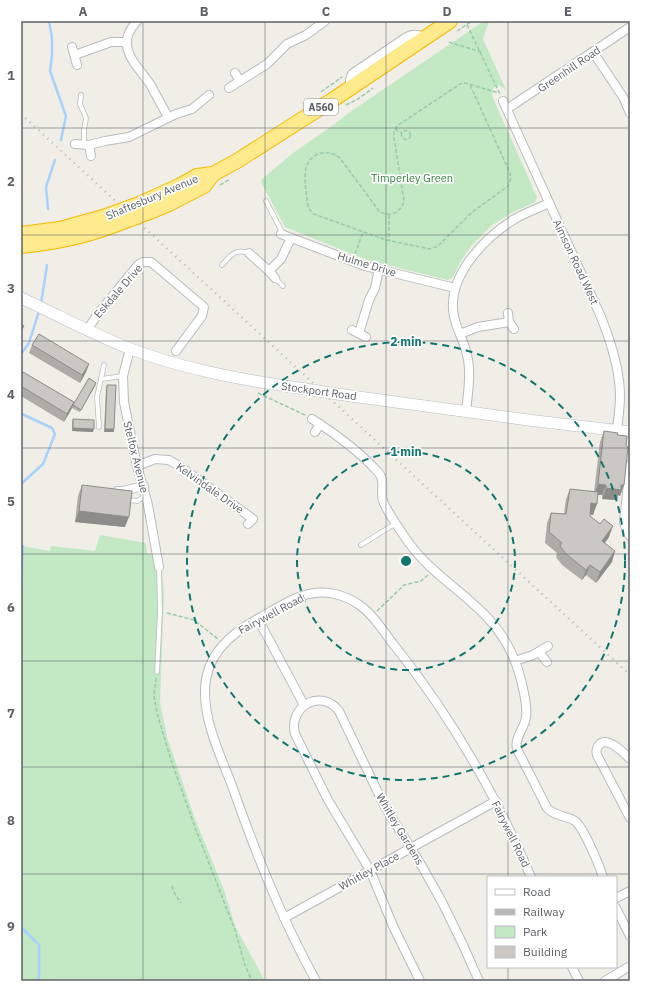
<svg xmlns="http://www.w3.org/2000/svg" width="651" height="1002" font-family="'IBM Plex Sans',sans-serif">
<rect width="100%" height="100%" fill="#f0eee6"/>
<g fill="#c2e8c4">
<polygon points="484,21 489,21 483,39 506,90 499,85 493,88 492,96 537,197 535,202 511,213 491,226 471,246 459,264 453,277 448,280 367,260 285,227 261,182 262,179 293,153 336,123 350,112"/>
<polygon points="100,535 146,543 147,553 161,559 164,594 160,702 167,737 195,819 224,890 235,926 265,981 21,981 21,588 23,546 50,551 51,546 95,551"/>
</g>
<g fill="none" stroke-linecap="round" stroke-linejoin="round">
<g stroke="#a7d2ff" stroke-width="2.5">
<polyline points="49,21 52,38 52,56 50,71 66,116 61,140"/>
<polyline points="48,209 46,187 55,160"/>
<polyline points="41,304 47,265"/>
<polyline points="21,354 29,343 39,311"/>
<polyline points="21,484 43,464 55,434 52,428 22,414"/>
<polyline points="21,546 23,546 21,588"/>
<polyline points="21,927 39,945 39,981"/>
</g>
<g stroke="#b8bbc0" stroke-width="5.5">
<g id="lane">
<polyline points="81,95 80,104 86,118 84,130 84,145"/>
<polyline points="266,201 283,234"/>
<path d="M222 265C231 255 235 248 249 253"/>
<polyline points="275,278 283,286"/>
<polyline points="101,379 123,376"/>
<polyline points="99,427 97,397 104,365"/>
<polyline points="127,500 138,501 145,495"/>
<polyline points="361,545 396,523"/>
<polyline points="157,672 160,611 159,567"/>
</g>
</g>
<g stroke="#b8bbc0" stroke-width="10">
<g id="street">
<path d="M137 21C131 28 125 37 127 46 129 60 142 72 150 84 156 95 162 106 168 117"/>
<polyline points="72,47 77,65"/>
<polyline points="593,52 623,97 630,113"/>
<polyline points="75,55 111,42 127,42"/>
<polyline points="235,73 240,81"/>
<polyline points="229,88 267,64 287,44 306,35 325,21"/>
<path d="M350 88V80L352 74 405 38C413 33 418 35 426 37"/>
<path d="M503 101 601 317C611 342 620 369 620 396 620 408 618 419 617 430"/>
<polyline points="507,109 630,27"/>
<polyline points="75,144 89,145 105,141 129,137 176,114 192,109 209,95"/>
<polyline points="89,145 91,156"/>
<polyline points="281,234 365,266 455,288"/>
<polyline points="249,253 269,271 275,278"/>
<polyline points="269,271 281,259 291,238"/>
<polyline points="508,313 509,322 514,329"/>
<polyline points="88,329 97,315 138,265 143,262 151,262 204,307 202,316 176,351"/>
<polyline points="352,330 366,337"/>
<polyline points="359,333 369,300 375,288 379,269"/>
<polyline points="460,334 478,327 509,322"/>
<polyline points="130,349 123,376 124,402 137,466 148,505 159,567"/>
<path d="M466 412C468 391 472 371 466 351 463 339 456 328 454 316 446 278 483 239 513 220 524 213 537 209 549 203"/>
<path d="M312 419C334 433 361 453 378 472 386 481 380 492 383 501 387 512 402 533 409 543 442 588 493 604 515 661 520 674 528 704 526 717 525 728 514 737 517 749L547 808C555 817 566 815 575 821 584 828 599 865 603 877"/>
<polyline points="315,432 320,424"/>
<polyline points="630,465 624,522 627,532 630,536"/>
<polyline points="137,466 155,459 169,460 184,469 253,519 248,524"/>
<polyline points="117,491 123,491 144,486"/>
<polyline points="258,619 304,705"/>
<polyline points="539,652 547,662"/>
<polyline points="515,661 533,655 548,646"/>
<path d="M630 759C624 753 606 734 598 746 596 749 596 751 597 755L630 818"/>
<polyline points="616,898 630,891"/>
<polyline points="616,908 630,936"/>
<polyline points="284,918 496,801"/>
<polyline points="572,967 579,981"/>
<path d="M316 981C281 918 255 851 231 783 220 755 204 721 205 690 206 654 231 633 261 617 284 604 307 587 335 594 343 596 351 599 358 604 373 614 383 631 394 645 450 715 496 795 531 877"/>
<path d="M420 981 393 926 370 870 328 800 295 734C288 706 321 688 339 711L384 805 423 868 442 902 463 945 479 981"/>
<polyline points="605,981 630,966"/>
</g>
</g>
<g stroke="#b9bcc2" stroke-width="12">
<g id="secondary">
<path d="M21 298C58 315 94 335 131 349 181 368 233 378 285 386"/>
<polyline points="351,396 528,420 630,432"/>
</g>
</g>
<g stroke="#f6ba00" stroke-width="16">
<g id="highway">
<polyline points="139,204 179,186 197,176 213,174 237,161 334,99 450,21"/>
<polyline points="147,213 169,204 204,186 213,174"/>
<polyline points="21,234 60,229 103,217"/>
<path d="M21 246C52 243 83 237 112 226"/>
</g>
</g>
<g stroke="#9ac9ab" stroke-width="1.5" stroke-dasharray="4 2" stroke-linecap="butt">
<polyline points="467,25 500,94"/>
<polyline points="457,31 472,21"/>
<polyline points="449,42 481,52"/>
<path d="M470 85 510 173 511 178 508 186 471 213 438 246 430 249 386 240 314 214 309 209C307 204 307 197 306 191 304 176 303 157 322 153 329 152 335 154 340 158L379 211C389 218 401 213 404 201L394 138V132L397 126 460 84 465 83 499 93"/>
<polyline points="321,92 342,77"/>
<polyline points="346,105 358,99 373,88"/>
<polyline points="395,129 402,133"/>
<circle cx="406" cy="135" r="4.5"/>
<polyline points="220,185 230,179"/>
<polyline points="389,215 389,241"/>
<polyline points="355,254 363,232"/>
<polyline points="258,393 305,415"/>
<polyline points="377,611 404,585 421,581 428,575"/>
<polyline points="167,613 194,620 218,639"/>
<polyline points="156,678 154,696 157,713 171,760 196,830 235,930 245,965 252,981"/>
<polyline points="172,886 175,894 181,903"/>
</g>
<use href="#lane" stroke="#fff" stroke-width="4"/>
<use href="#street" stroke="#fff" stroke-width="8"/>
<use href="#secondary" stroke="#fff" stroke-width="11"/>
<use href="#highway" stroke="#ffea8e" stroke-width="14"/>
<polyline stroke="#b6b7b7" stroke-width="2.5" stroke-dasharray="1 5" stroke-linecap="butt" points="21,114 630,675"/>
<g stroke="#b9bcc2" stroke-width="12" stroke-linecap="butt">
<polyline id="secondary-bridge" points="285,386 351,396"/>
</g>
<g stroke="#f6ba00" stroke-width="16" stroke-linecap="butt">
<g id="highway-bridge">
<polyline points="103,217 139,204"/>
<polyline points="112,226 147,213"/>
</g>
</g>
<use href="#secondary-bridge" stroke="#fff" stroke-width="11"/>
<use href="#highway-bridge" stroke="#ffea8e" stroke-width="14"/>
</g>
<g fill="#afaca8">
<polygon points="32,345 89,364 86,372 80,383 29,353"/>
<polygon points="21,376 73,405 96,383 80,412 72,408 64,422 21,396"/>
<polygon points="107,385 114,432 104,432 106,387"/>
<polygon points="73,419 93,432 72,431 72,422"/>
<polygon points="604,431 626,446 624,485 620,496 618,495 617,500 602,499 602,495 598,495 593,515 590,514 590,516 609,537 605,543 612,562 596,583 586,575 582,580 562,565 556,557 557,553 545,543 547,523 551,513 564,514 566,499 570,489 594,492 600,442"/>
<polygon points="82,485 125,527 75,522 78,496"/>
</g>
<g fill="#8e8c88">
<polygon points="89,364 86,372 80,383 82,375"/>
<polygon points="96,383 95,386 80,412 81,410"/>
<polygon points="74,402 71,410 64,422 67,414"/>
<polygon points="73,428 94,429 93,432 72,431"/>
<polygon points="105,429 114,429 114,432 104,432"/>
<polygon points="598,484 606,485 602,495 594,495"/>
<polygon points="621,485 624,485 620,496 618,495 617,500 602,499 606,488"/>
<polygon points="591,503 597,504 593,515 587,514"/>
<polygon points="79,511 129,517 125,527 75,522"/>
<polygon points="613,526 609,537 598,552 602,541"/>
<polygon points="615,551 612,562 596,583 600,572"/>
<polygon points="590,565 586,575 582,580 586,570"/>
</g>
<g fill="#cbc8c3" stroke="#8e8c88">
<polygon points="21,324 24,326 21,331"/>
<polygon points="39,334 89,364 82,375 32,345"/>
<polygon points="23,372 74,402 67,414 21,386 21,376"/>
<polygon points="89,378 96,383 81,410 73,405"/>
<polygon points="107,385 116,385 114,429 105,429"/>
<polygon points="73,419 94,420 94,429 73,428"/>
<polygon points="604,431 618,433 617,435 627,436 626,446 628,447 624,485 621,485 621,490 606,488 606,485 598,484"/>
<polygon points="82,485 132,491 129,517 79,511"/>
<polygon points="570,489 598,492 597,504 591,503 590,516 600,524 604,519 613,526 602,541 615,551 600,572 590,565 586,570 566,554 560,546 562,543 549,532 551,513 566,514"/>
</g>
<path fill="none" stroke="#5d6166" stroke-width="1" stroke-opacity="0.55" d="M143 21V981M265 21V981M386 21V981M508 21V877M21 128H630M21 235H630M21 341H630M21 448H630M21 554H630M21 661H630M21 767H630M21 874H630M508 967V981"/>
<g fill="none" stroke="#0f766e" stroke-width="2" stroke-dasharray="7 5">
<circle cx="406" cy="561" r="109"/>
<circle cx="406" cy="561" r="219"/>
</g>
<g text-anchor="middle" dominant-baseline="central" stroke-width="3.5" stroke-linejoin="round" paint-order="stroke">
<rect fill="#fff" stroke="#8e9094" stroke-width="1" x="304" y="99" width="34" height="16" rx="3"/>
<g font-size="10" font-weight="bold" fill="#5d6166">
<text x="321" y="107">A560</text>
</g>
<g font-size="11" fill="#5d6166" stroke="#fff">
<text transform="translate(569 69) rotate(-34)">Greenhill Road</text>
<text transform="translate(152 197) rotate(-23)">Shaftesbury Avenue</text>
<text transform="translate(576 262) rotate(65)">Aimson Road West</text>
<text transform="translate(367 264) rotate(17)">Hulme Drive</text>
<text transform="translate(118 291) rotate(-49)">Eskdale Drive</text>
<text transform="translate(319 391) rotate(8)">Stockport Road</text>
<text transform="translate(136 457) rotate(76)">Stelfox Avenue</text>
<text transform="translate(210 488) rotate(35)">Kelvindale Drive</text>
<text transform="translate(271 614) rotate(-28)">Fairywell Road</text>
<text transform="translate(400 829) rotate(59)">Whitley Gardens</text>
<text transform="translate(511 834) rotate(64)">Fairywell Road</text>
<text transform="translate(369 871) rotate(-29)">Whitley Place</text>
</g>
<g font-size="11" fill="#31823a" stroke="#fff">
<text x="412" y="178">Timperley Green</text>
</g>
</g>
<circle cx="406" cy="561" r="6" fill="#0f766e" stroke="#fff" stroke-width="2"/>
<g font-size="12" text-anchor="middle" font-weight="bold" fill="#0f766e" stroke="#fff" stroke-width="3.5" stroke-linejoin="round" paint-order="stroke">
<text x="406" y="346">2 min</text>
<text x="406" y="456">1 min</text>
</g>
<rect width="651" height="1002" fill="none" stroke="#ffffff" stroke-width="44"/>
<rect x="487" y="876" width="130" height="92" fill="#ffffff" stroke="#bec0c2"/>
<rect x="495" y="889" width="20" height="6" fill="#ffffff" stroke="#bec0c2"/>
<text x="523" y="896" font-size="12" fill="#5d6166">Road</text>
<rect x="495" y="909" width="20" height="6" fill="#b6b7b7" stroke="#bec0c2"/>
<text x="523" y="916" font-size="12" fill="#5d6166">Railway</text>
<rect x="495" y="926" width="20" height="12" fill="#c2e8c4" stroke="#bec0c2"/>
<text x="523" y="936" font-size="12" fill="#5d6166">Park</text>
<rect x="495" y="946" width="20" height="12" fill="#cbc8c3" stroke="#bec0c2"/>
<text x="523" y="956" font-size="12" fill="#5d6166">Building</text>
<rect x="22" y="22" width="607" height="958" fill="none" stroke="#5d6166" stroke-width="1.5"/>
<g font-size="13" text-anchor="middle" font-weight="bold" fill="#5d6166">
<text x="83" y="16">A</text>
<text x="204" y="16">B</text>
<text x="326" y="16">C</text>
<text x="447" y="16">D</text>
<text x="568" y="16">E</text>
<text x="11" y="80">1</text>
<text x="11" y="186">2</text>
<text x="11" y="293">3</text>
<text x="11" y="399">4</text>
<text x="11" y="506">5</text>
<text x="11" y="612">6</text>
<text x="11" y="718">7</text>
<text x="11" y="825">8</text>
<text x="11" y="931">9</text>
</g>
</svg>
